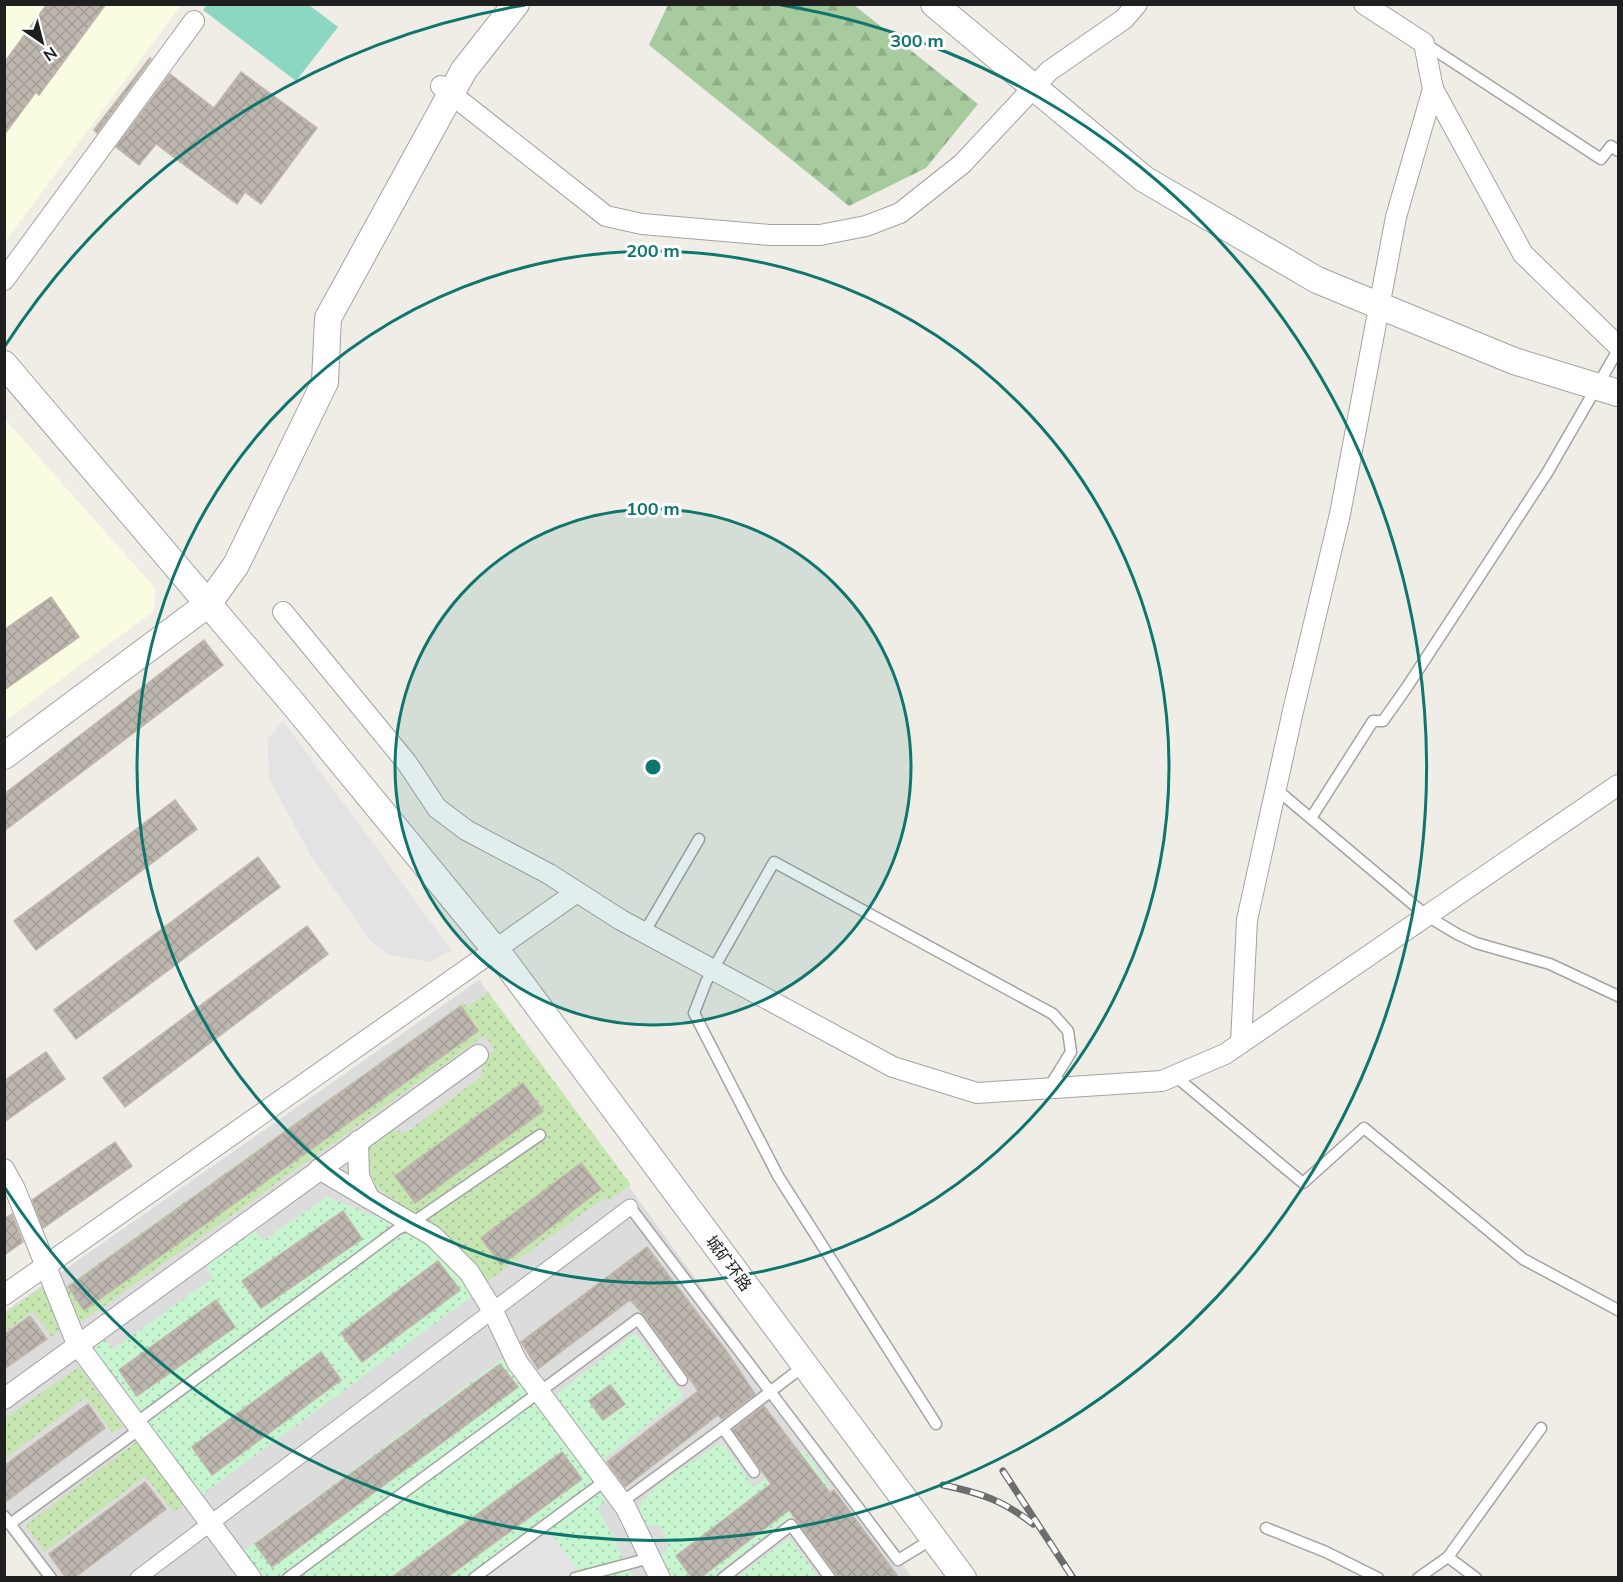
<svg xmlns="http://www.w3.org/2000/svg" width="1623" height="1582" font-family="Mulish,'Noto Sans SC',sans-serif">
<defs>
<pattern id="grass-dots" width="8" height="8" patternUnits="userSpaceOnUse" patternTransform="scale(1.5)"><rect width="8" height="8" fill="#c5e5b1"/><path d="M2 2h.1M6 6h.1" fill="none" stroke="#a9c498" stroke-width="1.8" stroke-linecap="round"/></pattern>
<pattern id="forest-firs" width="22" height="20" patternUnits="userSpaceOnUse" patternTransform="scale(1.5)"><rect width="22" height="20" fill="#a7cb9f"/><path d="M5 1l3.5 6h-7zM16 11l3.5 6h-7z" fill="#8fae88"/></pattern>
<pattern id="park-dots" width="8" height="8" patternUnits="userSpaceOnUse" patternTransform="scale(1.5)"><rect width="8" height="8" fill="#c7f5cf"/><path d="M2 2h.1M6 6h.1" fill="none" stroke="#aad2b1" stroke-width="1.8" stroke-linecap="round"/></pattern>
<pattern id="building-cross-hatch" width="8" height="8" patternUnits="userSpaceOnUse" patternTransform="scale(1.5)"><rect width="8" height="8" fill="#bcb6af"/><path d="M0 0l8 8M0 8l8-8" fill="none" stroke="#a19c96"/></pattern>
</defs>
<rect width="100%" height="100%" fill="#efede6"/>
<polygon fill="#dddcdc" points="479,980 912,1577 41,1577 5,1529 4,1312"/>
<g fill="#fafce2">
<polygon points="5,5 181,5 5,242"/>
<polygon points="4,418 155,588 154,611 5,721"/>
</g>
<g fill="url(#grass-dots)" fill-rule="evenodd">
<path d="M488 992 631 1185 609 1200 606 1197 486 1282 454 1243 376 1187 370 1171 368 1145 387 1130 407 1132 482 1076 483 1059 495 1050 485 1035 83 1321 77 1320 61 1290 463 1003 467 1007ZM461 1007 478 1031 351 1120 334 1095ZM166 1217 84 1309H83L68 1287Z"/>
<polygon points="44,1286 59,1330 52,1337 33,1311 5,1332 4,1314"/>
<polygon points="79,1367 123,1427 113,1433 86,1397 5,1459 5,1418"/>
<polygon points="136,1442 184,1504 173,1512 145,1476 45,1552 26,1525"/>
</g>
<polygon fill="url(#forest-firs)" points="668,5 854,5 978,104 926,168 849,206 649,45"/>
<g fill="url(#park-dots)" fill-rule="evenodd">
<path d="M327 1197C394 1223 431 1233 474 1295L200 1496 96 1356 94 1348 104 1339 113 1349 213 1278 205 1265 254 1229 263 1241ZM342 1211 361 1239 261 1308 242 1280ZM438 1261 459 1289 362 1362 341 1333ZM216 1301 235 1327 137 1396 119 1370ZM321 1352 341 1380 212 1475 192 1447Z"/>
<polygon points="635,1333 684,1396 602,1460 558,1402 558,1393"/>
<path d="M505 1357 606 1501 598 1508 633 1577H446L465 1563 446 1537 391 1577H262L242 1552ZM500 1364 517 1387 386 1483 369 1460ZM562 1452 581 1479 482 1551 463 1524ZM354 1474 370 1497 272 1566 255 1544Z"/>
<path d="M717 1445 725 1446 754 1487 803 1450 830 1487 712 1577H700L823 1484 804 1458 676 1556 692 1577H669L660 1558 669 1544 660 1526 642 1524C639 1516 637 1509 642 1502 657 1481 696 1460 717 1445Z"/>
<polygon points="789,1538 819,1577 737,1577"/>
</g>
<polygon fill="#8bd7c1" points="207,5 309,5 338,27 296,81 203,10"/>
<g fill="#e3e3e3">
<polygon points="283,721 452,951 429,962 390,955 371,941 311,856 269,778 268,739"/>
<polygon points="545,1525 582,1576 471,1578"/>
</g>
<g fill="url(#building-cross-hatch)" stroke="#c0b6aa" stroke-width="1.5">
<polygon points="47,4 106,4 39,95 36,92 4,135 4,63"/>
<polygon points="150,58 151,59 97,133 94,130"/>
<polygon points="241,72 317,128 261,204 245,192 237,204 156,144 139,165 116,147 170,74 214,108"/>
<polygon points="51,597 79,637 4,690 4,630"/>
<polygon points="204,640 223,665 4,831 4,794"/>
<polygon points="175,800 197,829 36,950 14,921"/>
<polygon points="258,857 280,887 76,1039 54,1010"/>
<polygon points="307,926 328,954 125,1107 103,1078"/>
<polygon points="461,1006 478,1031 84,1310 68,1287"/>
<polygon points="46,1052 65,1079 4,1122 4,1081"/>
<polygon points="523,1083 543,1111 415,1203 395,1176"/>
<polygon points="115,1142 132,1166 43,1228 32,1200"/>
<polygon points="581,1163 601,1189 501,1265 481,1238"/>
<polygon points="343,1211 362,1239 261,1308 242,1281"/>
<polygon points="12,1214 23,1242 4,1255 4,1219"/>
<polygon points="647,1247 727,1352 755,1394 722,1419 718,1415 625,1487 607,1462 698,1391 688,1376 644,1315 630,1300 538,1369 521,1342"/>
<polygon points="438,1261 460,1290 362,1362 341,1333"/>
<polygon points="216,1300 235,1327 137,1396 119,1370"/>
<polygon points="30,1316 47,1339 4,1369 4,1335"/>
<polygon points="321,1352 341,1380 212,1475 192,1447"/>
<polygon points="500,1364 518,1387 272,1567 255,1544"/>
<polygon points="610,1385 625,1404 603,1420 589,1401"/>
<polygon points="88,1404 105,1428 4,1503 4,1466"/>
<polygon points="764,1406 830,1493 834,1490 899,1578 839,1578 789,1510 700,1578 692,1578 676,1556 771,1484 733,1430"/>
<polygon points="562,1452 582,1479 446,1578 391,1578"/>
<polygon points="145,1482 166,1509 74,1578 66,1578 49,1554"/>
</g>
<g fill="none" stroke-linecap="round" stroke-linejoin="round">
<g stroke="#a3a3a3" stroke-width="13">
<g id="service">
<polyline points="1424,43 1601,159 1611,146 1618,151"/>
<polyline points="1276,789 1427,916 1457,934 1476,943 1550,964 1618,996"/>
<polyline points="1311,818 1373,721 1383,721 1407,687 1547,473 1618,350"/>
<polyline points="644,933 699,839"/>
<polyline points="1175,1076 1303,1183 1364,1128 1523,1259 1618,1310"/>
<polyline points="630,1207 898,1560 934,1538"/>
<polyline points="136,1423 398,1229 412,1223 540,1135"/>
<polyline points="936,1424 778,1176 694,1013 706,982 774,862 1053,1014 1068,1031 1071,1052 1048,1089"/>
<polyline points="723,1428 805,1365"/>
<polyline points="622,1502 723,1428 754,1472"/>
<polyline points="4,1516 51,1578"/>
<polyline points="10,1524 140,1429"/>
<polyline points="1266,1528 1326,1552 1378,1578"/>
<polyline points="288,1578 638,1319 682,1380"/>
<polyline points="474,1578 606,1480"/>
<polyline points="575,1578 650,1558"/>
<polyline points="723,1578 791,1525 830,1578"/>
<polyline points="1418,1578 1448,1557"/>
<polyline points="1476,1578 1448,1557 1541,1428"/>
</g>
</g>
<g stroke="#a3a3a3" stroke-width="17">
<polyline id="pedestrian" points="138,1578 630,1207"/>
</g>
<g stroke="#a3a3a3" stroke-width="22">
<g id="minor">
<polyline points="441,86 606,216 642,224 770,235 820,235 866,226 900,213 962,164 1049,71 1124,19 1137,4"/>
<polyline points="1433,89 1523,254 1618,346"/>
<polyline points="4,280 194,21"/>
<polyline points="283,612 407,763 437,808 466,830 549,874 621,920 893,1067 977,1093 1162,1081 1225,1054 1618,785"/>
<polyline points="1241,1043 1247,920 1293,711 1340,514 1396,217 1433,89 1424,43 1364,4"/>
<polyline points="358,1141 359,1176 368,1196"/>
<polyline points="4,1169 15,1189 77,1344 251,1578"/>
<polyline points="319,1169 433,1236 469,1272 493,1311 517,1362 626,1508 660,1578"/>
<polyline points="4,1295 577,892"/>
<polyline points="4,1399 478,1055"/>
</g>
</g>
<g stroke="#a3a3a3" stroke-width="28">
<g id="tertiary">
<polyline points="934,4 1144,179 1317,280 1514,361 1618,393"/>
<polyline points="4,364 296,707 503,959 963,1578"/>
<polyline points="4,756 208,604 236,565 325,382 328,318 464,70 516,4"/>
</g>
</g>
<use href="#service" stroke="#fff" stroke-width="10"/>
<use href="#pedestrian" stroke="#fff" stroke-width="15"/>
<use href="#minor" stroke="#fff" stroke-width="20"/>
<use href="#tertiary" stroke="#fff" stroke-width="26"/>
<g stroke="#6d6d6d" stroke-width="7">
<g id="rail">
<polyline points="1003,1471 1073,1578"/>
<path d="M943 1485C980 1493 1003 1500 1033 1524"/>
</g>
</g>
<use href="#rail" stroke="#fff" stroke-width="4.5" stroke-dasharray="14" stroke-linecap="butt"/>
</g>
<circle cx="653" cy="767" r="258" fill="#0f766e" fill-opacity=".12"/>
<g fill="none" stroke="#0f766e" stroke-width="3">
<circle cx="653" cy="767" r="258"/>
<circle cx="653" cy="767" r="516"/>
<path d="M5 346A773 773 0 0 1 525 5M781 5A773 773 0 1 1 5 1188"/>
</g>
<g text-anchor="middle" dominant-baseline="central" stroke-width="6" stroke-linejoin="round" paint-order="stroke">
<g font-size="16" fill="#1f1f1f" stroke="#fff">
<text transform="translate(729 1263) rotate(53)">城矿环路</text>
</g>
</g>
<circle cx="653" cy="767" r="9" fill="#0f766e" stroke="#fff" stroke-width="3"/>
<g font-size="18" text-anchor="middle" font-weight="bold" fill="#0f766e" stroke="#fff" stroke-width="6" stroke-linejoin="round" paint-order="stroke">
<text x="917" y="47">300 m</text>
<text x="653" y="257">200 m</text>
<text x="653" y="515">100 m</text>
</g>
<rect width="1623" height="1582" fill="none" stroke="#1f1f1f" stroke-width="12"/>
<g transform="translate(42 42) rotate(145)" stroke="#ffffff" stroke-width="4.5" paint-order="stroke">
<path d="M0-4.5L10 22L0 15L-10 22Z" fill="#1f1f1f"/>
<text y="-9" font-size="16" font-weight="bold" text-anchor="middle" fill="#1f1f1f">N</text>
</g>
</svg>
